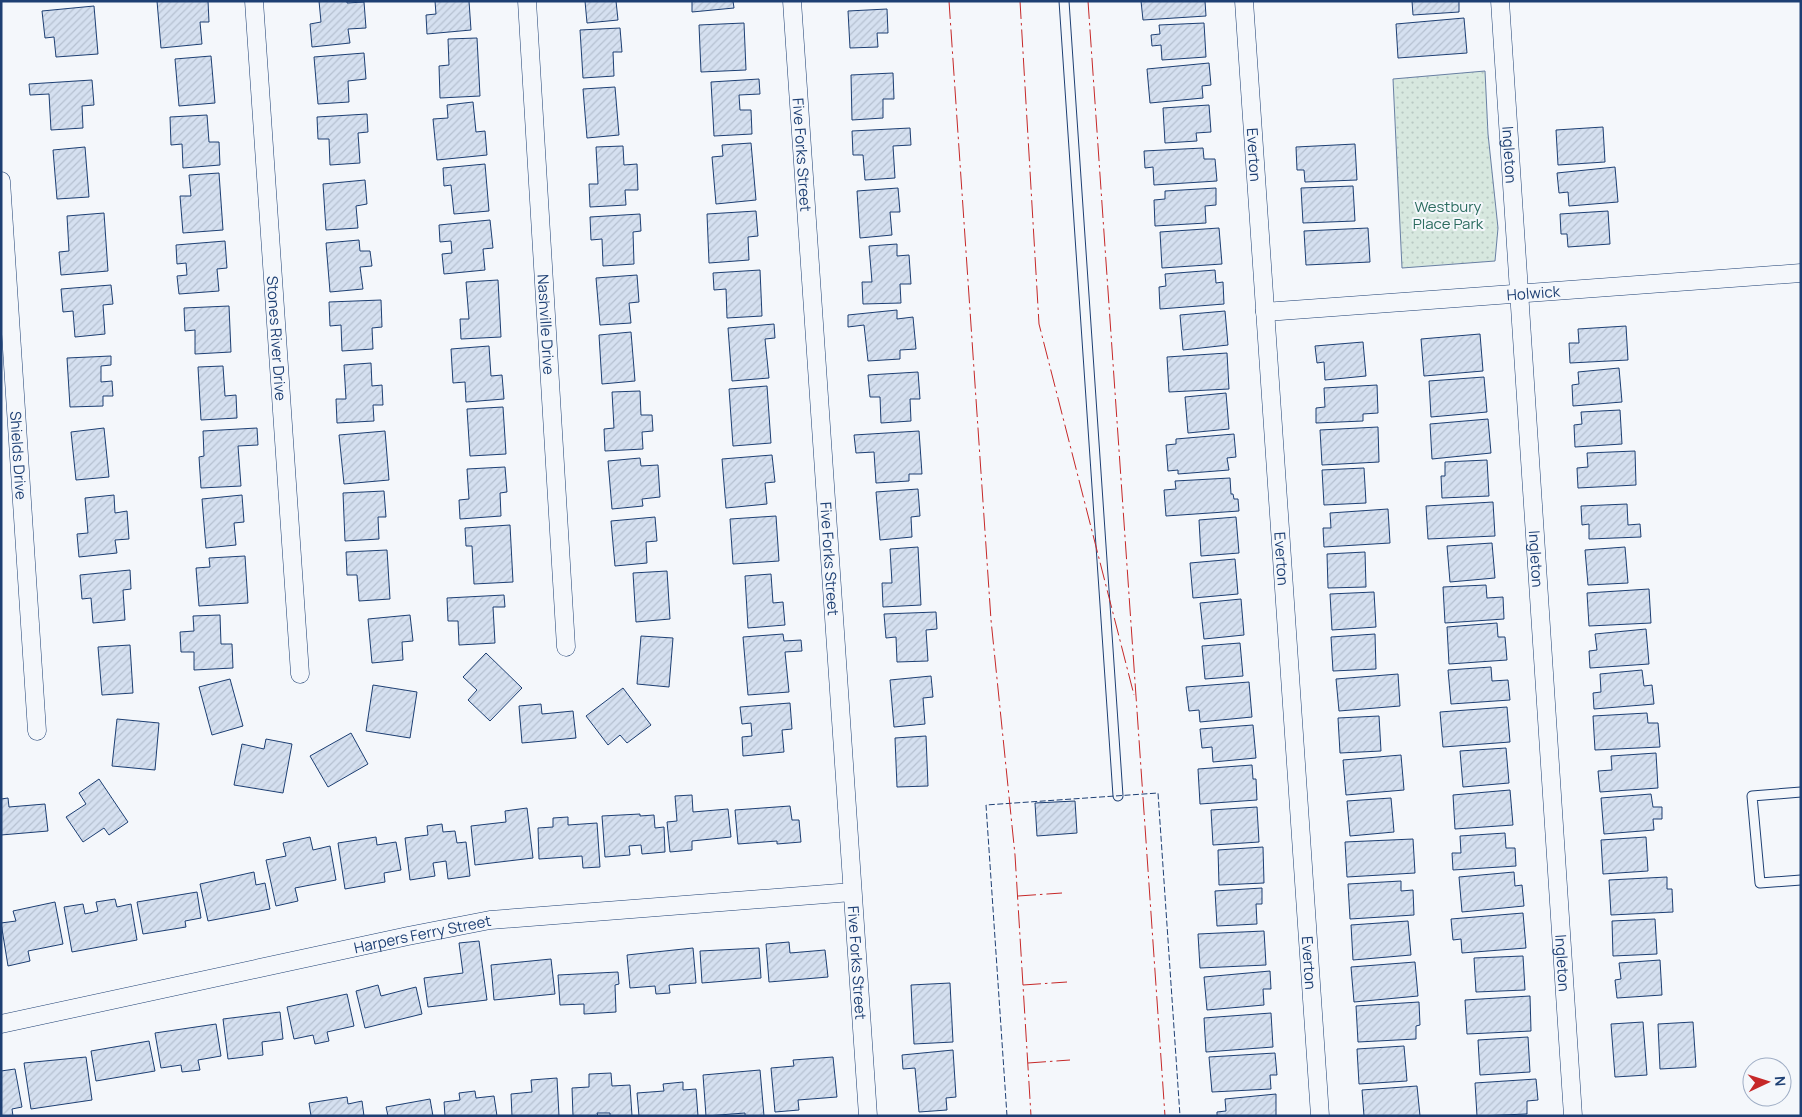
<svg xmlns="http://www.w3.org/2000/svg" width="1802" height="1117" font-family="Manrope,sans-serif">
<defs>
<pattern id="park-dots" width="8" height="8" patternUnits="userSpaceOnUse" patternTransform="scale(1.25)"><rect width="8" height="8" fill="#d7e8df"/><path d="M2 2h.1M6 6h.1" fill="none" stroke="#b8c8c3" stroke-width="1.8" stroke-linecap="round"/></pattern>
<pattern id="building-hatch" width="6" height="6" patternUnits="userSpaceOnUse" patternTransform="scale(1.25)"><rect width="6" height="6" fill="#d5e0f0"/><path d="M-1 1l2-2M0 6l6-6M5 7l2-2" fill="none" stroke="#b6c1d1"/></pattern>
</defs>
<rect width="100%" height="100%" fill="#f4f7fb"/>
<polygon fill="url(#park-dots)" stroke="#687fa3" points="1485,71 1488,134 1498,228 1495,261 1402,268 1393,79"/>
<g fill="url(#building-hatch)" stroke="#1d3f73">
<polygon points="157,1 208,1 209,22 200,22 202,44 161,48"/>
<polygon points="319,1 347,1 347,3 364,2 366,28 348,29 350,43 312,47 310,24 321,22"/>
<polygon points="426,1 469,1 471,30 427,34 426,15 436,14 435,1"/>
<polygon points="585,1 616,1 618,20 587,23"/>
<polygon points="692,1 733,1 734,8 692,12"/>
<polygon points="1141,1 1205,1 1206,16 1143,20"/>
<polygon points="1412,1 1459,1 1459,12 1413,15"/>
<polygon points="94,6 98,54 56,57 54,37 45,38 42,11"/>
<polygon points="887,9 888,33 877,33 878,47 850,48 848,11"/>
<polygon points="1464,18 1467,53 1398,58 1396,24"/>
<polygon points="744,23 746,70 701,72 699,25"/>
<polygon points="1204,23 1206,57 1162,60 1161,45 1152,46 1151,35 1160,34 1159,25"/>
<polygon points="620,28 622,52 613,52 614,76 583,78 580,30"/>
<polygon points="477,38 480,96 440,98 439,66 449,65 448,39"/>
<polygon points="364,53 366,79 348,81 349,102 318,104 314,57"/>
<polygon points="211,56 215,103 179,106 175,59"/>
<polygon points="1209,63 1211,85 1202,86 1203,98 1150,103 1147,69"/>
<polygon points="893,73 894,99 883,99 883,118 852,120 851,75"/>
<polygon points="759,79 760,94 739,95 740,110 751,110 752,134 714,136 711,82"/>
<polygon points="92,80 94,105 82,106 83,128 51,130 49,94 30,95 29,84"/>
<polygon points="615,87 619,135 587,138 583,89"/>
<polygon points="473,102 476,132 485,131 487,155 437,160 433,119 448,118 447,105"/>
<polygon points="1209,105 1211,132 1196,133 1197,141 1165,143 1163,108"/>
<polygon points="367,114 368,132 358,133 360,163 330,165 329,139 318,139 317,117"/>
<polygon points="207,115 209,142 219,142 220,165 183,168 182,144 171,145 170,117"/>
<polygon points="1603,127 1605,162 1558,165 1556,130"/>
<polygon points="910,128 911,145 893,146 895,178 865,180 863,155 853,155 852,131"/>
<polygon points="751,143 756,200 716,204 712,157 723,156 722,145"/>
<polygon points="1355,144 1357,180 1305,182 1304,170 1297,170 1296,147"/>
<polygon points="623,146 624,165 637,164 638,190 625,190 626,205 590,207 589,184 598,184 596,147"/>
<polygon points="85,147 89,197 57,199 53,150"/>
<polygon points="1203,148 1204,159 1215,159 1217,181 1154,185 1153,167 1145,168 1144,151"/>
<polygon points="485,164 489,211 454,214 451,185 444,186 443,168"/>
<polygon points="1615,167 1618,202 1569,206 1568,192 1559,193 1557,173"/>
<polygon points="219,173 223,230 183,233 180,196 191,196 189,175"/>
<polygon points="365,180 367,204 356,206 358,228 326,230 323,184"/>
<polygon points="1353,186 1355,221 1303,223 1301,188"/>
<polygon points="898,188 900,212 890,212 892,235 860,238 857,191"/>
<polygon points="1216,188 1216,205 1205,206 1206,223 1155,226 1154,200 1165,199 1165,191"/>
<polygon points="756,211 758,236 748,237 749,260 709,263 707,214"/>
<polygon points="1608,211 1610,244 1568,247 1567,234 1561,234 1560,214"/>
<polygon points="104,213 108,271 61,275 59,252 69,251 67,216"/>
<polygon points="640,214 641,231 633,232 634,264 603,266 602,239 591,240 590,217"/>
<polygon points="490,220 493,248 483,249 485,270 444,274 442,254 452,253 451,241 440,242 439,225"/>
<polygon points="1219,228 1222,264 1162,268 1160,232"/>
<polygon points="1368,228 1370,262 1306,265 1304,231"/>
<polygon points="359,240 360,251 370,251 372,266 360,267 363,289 330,292 326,243"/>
<polygon points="225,241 227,268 217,269 219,291 179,294 177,276 187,275 186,263 177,264 176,245"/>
<polygon points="897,244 897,256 909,255 911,284 900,284 901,303 863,304 862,282 872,282 869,246"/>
<polygon points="760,270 762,316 727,318 726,289 714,290 713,273"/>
<polygon points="1215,270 1216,283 1223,282 1224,304 1160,309 1159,287 1166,286 1165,274"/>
<polygon points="637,275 639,302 629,303 631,323 600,325 596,278"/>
<polygon points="498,280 501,337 461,339 460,319 469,319 466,282"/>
<polygon points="111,285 113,304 103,305 105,334 75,337 73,311 63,312 61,289"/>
<polygon points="381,300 382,327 372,328 373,349 342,351 341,325 330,326 329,302"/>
<polygon points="229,306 231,352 195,354 195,330 185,331 184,308"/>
<polygon points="897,310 897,319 913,317 916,349 900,350 900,359 868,361 864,325 848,327 848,315"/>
<polygon points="1225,311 1228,345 1183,350 1180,315"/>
<polygon points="774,324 775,338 765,339 769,378 732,381 728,328"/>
<polygon points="1626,326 1628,360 1570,363 1569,343 1579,343 1578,329"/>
<polygon points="631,332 635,381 602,384 599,335"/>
<polygon points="1480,334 1483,371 1424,376 1421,339"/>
<polygon points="1363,342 1366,376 1325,380 1324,362 1317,363 1315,346"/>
<polygon points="489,346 491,376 502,375 504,399 466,402 465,382 453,383 451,349"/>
<polygon points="1227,353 1229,389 1169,392 1167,357"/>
<polygon points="111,356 111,365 101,366 101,382 112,381 113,396 103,396 103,406 70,407 67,358"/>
<polygon points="371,363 372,386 382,385 383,405 373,405 374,421 337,423 336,399 346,399 344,365"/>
<polygon points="223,366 225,396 236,395 237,418 201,420 198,367"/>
<polygon points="1619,368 1622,402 1573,406 1572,385 1579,384 1578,372"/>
<polygon points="918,372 920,399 910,399 911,421 881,423 880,397 870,397 868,375"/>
<polygon points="1484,377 1487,412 1431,417 1429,381"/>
<polygon points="1377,385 1378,413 1363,414 1363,421 1316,423 1316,408 1325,407 1324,388"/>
<polygon points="767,386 771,443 733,446 729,389"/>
<polygon points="640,391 641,415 652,415 653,431 642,432 643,449 605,451 604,429 614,428 612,392"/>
<polygon points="1226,393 1229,429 1188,433 1185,397"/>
<polygon points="503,407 506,454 470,456 467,409"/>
<polygon points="1620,410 1622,444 1575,447 1574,425 1582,424 1581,412"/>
<polygon points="1488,419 1491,453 1432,459 1430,424"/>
<polygon points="1378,427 1379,462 1322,465 1320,430"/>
<polygon points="104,428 109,477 76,480 71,432"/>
<polygon points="257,428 258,445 238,446 241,486 201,488 199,457 204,456 203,431"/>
<polygon points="385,431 389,480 344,484 339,435"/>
<polygon points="919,431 922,474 909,474 909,481 876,483 874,452 856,453 854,435"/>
<polygon points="1234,434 1236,457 1227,458 1229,470 1178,474 1178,470 1168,471 1166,445 1176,444 1176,439"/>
<polygon points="1635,451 1636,485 1578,488 1577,468 1588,467 1587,453"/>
<polygon points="772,455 775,482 765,483 767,504 726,508 722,459"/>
<polygon points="640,458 641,466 658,465 660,497 642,499 643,506 612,509 608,461"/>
<polygon points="1487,460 1489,496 1442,498 1441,476 1445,476 1445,462"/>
<polygon points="505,467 507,492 500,493 501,516 460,519 459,500 469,499 467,469"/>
<polygon points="1364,468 1366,503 1324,505 1322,470"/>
<polygon points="1230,478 1231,494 1233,494 1234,499 1238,499 1239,511 1166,516 1164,490 1176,489 1175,481"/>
<polygon points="918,489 920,516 911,517 912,537 880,540 876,492"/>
<polygon points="384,491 386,517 378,517 379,539 345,541 343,493"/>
<polygon points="114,495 115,513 127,511 129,539 115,540 117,553 79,557 77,534 88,533 85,498"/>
<polygon points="242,495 244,522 234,523 236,545 206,548 202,499"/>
<polygon points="1493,502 1495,536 1428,539 1426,506"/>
<polygon points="1627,504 1628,525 1640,524 1641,537 1589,539 1589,524 1582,525 1581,506"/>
<polygon points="1388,509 1390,543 1324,547 1323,528 1331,528 1330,513"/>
<polygon points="776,516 779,561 733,564 730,519"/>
<polygon points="655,517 657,541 646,542 647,563 615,566 611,521"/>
<polygon points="1236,517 1239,553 1201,556 1199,520"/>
<polygon points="510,525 513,582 474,584 472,546 466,546 465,528"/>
<polygon points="1492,543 1495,578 1450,582 1447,546"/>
<polygon points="918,547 921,605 883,607 882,583 892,583 890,549"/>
<polygon points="1625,547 1628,583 1588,585 1585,550"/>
<polygon points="387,550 390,599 359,601 357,575 347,575 346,552"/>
<polygon points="1365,552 1366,587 1328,588 1327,554"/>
<polygon points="245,556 248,603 199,606 196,568 210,567 209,558"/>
<polygon points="1235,559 1238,594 1193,598 1190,563"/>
<polygon points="130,570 131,589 123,590 125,620 93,623 91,598 82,599 80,575"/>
<polygon points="667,571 670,619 636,622 633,573"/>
<polygon points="771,574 773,603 783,602 785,625 748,628 745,576"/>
<polygon points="1486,585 1487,598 1503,597 1504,619 1445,623 1443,587"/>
<polygon points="1649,589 1651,623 1589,626 1587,593"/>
<polygon points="1374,592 1376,627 1332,630 1330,594"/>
<polygon points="504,595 505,607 493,607 495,643 459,645 458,621 448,621 447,598"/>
<polygon points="1241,599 1244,635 1204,639 1200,603"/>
<polygon points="936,612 937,629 926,630 928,661 897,662 896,637 886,638 884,614"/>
<polygon points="220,615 221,644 232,644 233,668 194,670 194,652 181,652 180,632 194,631 193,616"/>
<polygon points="410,615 413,641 402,642 403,660 372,663 368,619"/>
<polygon points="1497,623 1498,637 1505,637 1507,660 1449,664 1447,627"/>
<polygon points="1646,629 1649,664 1590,668 1589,651 1597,650 1595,634"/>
<polygon points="783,634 784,641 801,640 802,651 785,652 789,692 748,695 743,637"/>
<polygon points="1375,634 1376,669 1333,671 1331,637"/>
<polygon points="641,636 673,638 669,687 637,684"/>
<polygon points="1240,643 1243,676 1205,679 1202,646"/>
<polygon points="130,645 133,693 102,695 98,647"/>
<polygon points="486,653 522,688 490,721 468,700 477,690 463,677"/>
<polygon points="1491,667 1492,681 1508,680 1510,700 1451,704 1448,670"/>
<polygon points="1642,670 1644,686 1652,685 1654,704 1594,709 1593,693 1601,692 1600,674"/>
<polygon points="1398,674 1400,706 1339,711 1336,679"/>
<polygon points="931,676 933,697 923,698 925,724 894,727 890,680"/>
<polygon points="230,679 243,726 212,735 199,687"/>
<polygon points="1249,682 1252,717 1200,722 1199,710 1189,711 1186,687"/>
<polygon points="373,685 417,692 410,738 366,731"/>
<polygon points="623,688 651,725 627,743 620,735 608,745 586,716"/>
<polygon points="790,703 792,729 782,730 784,752 743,756 742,737 752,736 751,723 742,724 740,707"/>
<polygon points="541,704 542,714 573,711 576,738 522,743 519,706"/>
<polygon points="1507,707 1510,742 1443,747 1440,712"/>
<polygon points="1647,713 1648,723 1658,723 1660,747 1595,750 1593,716"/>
<polygon points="1379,716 1381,751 1340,753 1338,718"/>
<polygon points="117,719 159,723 155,770 112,766"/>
<polygon points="1253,725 1256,758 1213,762 1212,747 1202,748 1200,729"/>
<polygon points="351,733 368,764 328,787 310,756"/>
<polygon points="926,736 928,786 897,787 895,738"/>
<polygon points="266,739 292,744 283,793 234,785 242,744 264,749"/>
<polygon points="1506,748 1509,783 1463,787 1460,751"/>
<polygon points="1656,753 1658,788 1600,792 1598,771 1612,770 1611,756"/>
<polygon points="1401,755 1404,790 1346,795 1343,760"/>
<polygon points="1252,765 1253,779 1256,779 1257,800 1200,804 1198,769"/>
<polygon points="99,779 128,822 109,835 104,828 83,842 66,817 86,804 79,793"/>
<polygon points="1510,790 1513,825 1455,829 1453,795"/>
<polygon points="1651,794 1653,807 1662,807 1662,819 1653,819 1654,830 1604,834 1601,798"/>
<polygon points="692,795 693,812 728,809 731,837 692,841 692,850 670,852 667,822 677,821 675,796"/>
<polygon points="8,798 9,807 45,804 48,831 1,835 1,799"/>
<polygon points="1391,798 1394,832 1350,836 1347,801"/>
<polygon points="1075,801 1077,833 1037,836 1035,803"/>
<polygon points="790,806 792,820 799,820 801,842 777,844 777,841 738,844 735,810"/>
<polygon points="1257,807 1259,842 1213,845 1211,810"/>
<polygon points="527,808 533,858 475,865 471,826 506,822 505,811"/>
<polygon points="640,814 640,816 654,815 655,828 664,827 665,852 642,854 641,845 629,846 630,855 605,857 602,816"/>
<polygon points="568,817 568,825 597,823 600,867 583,868 582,856 539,859 538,828 553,827 553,818"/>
<polygon points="442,824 443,832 455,831 457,843 466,842 470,876 448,879 446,861 433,863 435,876 410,880 405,838 428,835 427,826"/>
<polygon points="1505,833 1506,848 1515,848 1516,866 1453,870 1452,853 1461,853 1460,836"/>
<polygon points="310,837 313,850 330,846 336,880 295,888 298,901 276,906 266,860 286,856 283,843"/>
<polygon points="376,837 377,845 396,842 401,870 384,873 385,882 345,889 338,843"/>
<polygon points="1646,837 1648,871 1603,874 1601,840"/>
<polygon points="1413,839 1415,873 1347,877 1345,842"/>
<polygon points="1263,847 1264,883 1219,885 1218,850"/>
<polygon points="254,872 256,885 265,883 270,909 208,921 200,884"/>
<polygon points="1514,872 1515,886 1522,885 1524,906 1462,912 1459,877"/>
<polygon points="1667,877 1667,889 1672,889 1673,912 1611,915 1609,880"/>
<polygon points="1401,881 1401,891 1413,890 1414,915 1350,919 1348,884"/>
<polygon points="1262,888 1262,904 1256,904 1257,924 1217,926 1215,891"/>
<polygon points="197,892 201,918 185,921 186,927 143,934 137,902"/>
<polygon points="115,899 117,907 131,904 137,940 72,952 64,907 83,904 85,914 98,911 96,902"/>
<polygon points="55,902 63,944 28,951 30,961 8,966 1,923 16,921 13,911"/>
<polygon points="1523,913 1526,948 1462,953 1461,939 1453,940 1451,919"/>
<polygon points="1655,919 1657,954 1613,956 1612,921"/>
<polygon points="1408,921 1411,955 1353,960 1351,925"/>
<polygon points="1264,931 1266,965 1200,968 1198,934"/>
<polygon points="479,941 487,1000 428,1007 424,978 463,973 459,943"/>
<polygon points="789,942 790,953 825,950 828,977 769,982 766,944"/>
<polygon points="693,948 696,983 669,985 670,993 656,994 655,986 630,988 627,955"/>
<polygon points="759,948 761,978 702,983 700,951"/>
<polygon points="1523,956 1525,990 1476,992 1474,958"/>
<polygon points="551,959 555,994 494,1000 491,965"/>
<polygon points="1660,960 1662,995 1617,998 1615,980 1621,979 1619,963"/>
<polygon points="1415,962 1418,996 1354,1002 1351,967"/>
<polygon points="1270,971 1271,989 1263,989 1264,1005 1207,1010 1204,977"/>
<polygon points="618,972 619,984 615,985 616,1012 584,1014 584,1004 560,1005 558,975"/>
<polygon points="950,983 953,1042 914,1044 911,985"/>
<polygon points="378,985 381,996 416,987 422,1014 365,1028 356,991"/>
<polygon points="347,994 354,1026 327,1032 329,1041 315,1044 313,1035 294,1039 287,1007"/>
<polygon points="1530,996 1531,1031 1467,1034 1465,1000"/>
<polygon points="1419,1002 1420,1025 1416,1026 1416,1039 1358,1042 1356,1006"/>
<polygon points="280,1012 283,1039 262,1042 263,1055 228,1059 223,1019"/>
<polygon points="1271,1013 1273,1047 1206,1052 1204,1018"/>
<polygon points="1643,1022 1647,1075 1615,1077 1611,1024"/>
<polygon points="1693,1022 1696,1067 1660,1069 1658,1024"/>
<polygon points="216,1024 221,1056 198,1060 200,1070 182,1072 181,1065 161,1068 155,1033"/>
<polygon points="1528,1037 1530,1072 1480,1075 1478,1040"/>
<polygon points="149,1041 155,1071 96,1081 91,1051"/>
<polygon points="1404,1046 1407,1081 1359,1084 1357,1049"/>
<polygon points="953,1050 956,1097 946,1098 947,1110 919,1112 915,1068 903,1069 902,1055"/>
<polygon points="1275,1053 1277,1075 1270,1075 1271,1089 1212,1092 1209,1057"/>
<polygon points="86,1057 92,1100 31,1109 24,1063"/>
<polygon points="833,1057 837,1097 798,1100 799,1110 775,1112 771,1068 794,1066 793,1060"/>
<polygon points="15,1069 22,1107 12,1109 13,1116 1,1116 1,1071"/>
<polygon points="760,1070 764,1116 745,1116 745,1113 706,1116 703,1075"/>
<polygon points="611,1073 612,1086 630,1085 632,1116 610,1116 610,1113 597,1113 598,1116 573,1116 572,1088 589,1087 589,1074"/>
<polygon points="557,1078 559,1116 512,1116 511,1094 532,1092 531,1080"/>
<polygon points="1536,1079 1538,1100 1527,1101 1527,1114 1477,1116 1475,1083"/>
<polygon points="683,1082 683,1090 696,1089 698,1116 639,1116 637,1093 664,1091 663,1084"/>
<polygon points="1417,1086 1420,1116 1364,1116 1362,1090"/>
<polygon points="475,1091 476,1098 494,1096 497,1116 445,1116 444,1102 460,1100 459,1093"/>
<polygon points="1276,1094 1276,1116 1217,1116 1217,1112 1226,1111 1225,1099"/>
<polygon points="347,1097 348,1104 362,1101 364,1116 311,1116 309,1103"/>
<polygon points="430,1099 433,1116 388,1116 386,1107"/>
</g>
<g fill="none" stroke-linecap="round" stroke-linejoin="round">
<g stroke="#1d3f73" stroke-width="11">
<g id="lane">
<polyline points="1064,1 1118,796"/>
<polyline points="1801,792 1752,796 1760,883 1801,880"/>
</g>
</g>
<g stroke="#1d3f73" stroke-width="19">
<g id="street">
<path id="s1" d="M254 1 300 674"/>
<path id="s2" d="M527 1 566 647"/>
<path id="s3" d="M792 1 868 1116"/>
<path id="s4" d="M1244 1 1320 1116"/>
<path id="s5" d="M1500 1 1573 1116"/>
<path id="s6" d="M1 181 37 731"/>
<path id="s7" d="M1265 312 1801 273"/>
<path id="s8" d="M1 1024 408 936 490 920 852 892"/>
</g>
</g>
<use href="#lane" stroke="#f4f7fb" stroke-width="9"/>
<use href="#street" stroke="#f4f7fb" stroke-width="18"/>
<polyline stroke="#1d3f73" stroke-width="1" stroke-dasharray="6 2.5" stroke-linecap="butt" points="1007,1116 986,805 1158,793 1180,1116"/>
<g stroke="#c62828" stroke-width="1" stroke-dasharray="18 4 2.5 4" stroke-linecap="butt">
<polyline points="949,1 991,620 1015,855 1031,1116"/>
<polyline points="1020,1 1039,324 1134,695"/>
<polyline points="1088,1 1165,1116"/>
<polyline points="1018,896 1062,893"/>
<polyline points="1023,985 1067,982"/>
<polyline points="1028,1063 1070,1060"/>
</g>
</g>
<g text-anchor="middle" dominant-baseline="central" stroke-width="4" stroke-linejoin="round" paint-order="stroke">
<g font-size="15" fill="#1d3f73" stroke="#f4f7fb">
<text stroke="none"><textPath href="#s3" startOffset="154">Five Forks Street</textPath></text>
<text stroke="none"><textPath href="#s4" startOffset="154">Everton</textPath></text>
<text stroke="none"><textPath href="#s5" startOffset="154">Ingleton</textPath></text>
<text stroke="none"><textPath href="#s7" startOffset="269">Holwick</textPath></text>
<text stroke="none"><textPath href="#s2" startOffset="324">Nashville Drive</textPath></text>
<text stroke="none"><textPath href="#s1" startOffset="338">Stones River Drive</textPath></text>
<text stroke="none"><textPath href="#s6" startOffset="275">Shields Drive</textPath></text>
<text stroke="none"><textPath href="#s4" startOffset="559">Everton</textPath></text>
<text stroke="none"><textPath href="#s5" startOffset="559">Ingleton</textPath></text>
<text stroke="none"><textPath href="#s3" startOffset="559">Five Forks Street</textPath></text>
<text stroke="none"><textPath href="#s8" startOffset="431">Harpers Ferry Street</textPath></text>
<text stroke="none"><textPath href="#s3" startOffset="964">Five Forks Street</textPath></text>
<text stroke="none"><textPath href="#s4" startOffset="964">Everton</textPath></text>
<text stroke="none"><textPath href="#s5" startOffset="964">Ingleton</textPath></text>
</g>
<g font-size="15" fill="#2c6c60" stroke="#f4f7fb">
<text x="1448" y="206">Westbury<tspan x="1448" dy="17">Place Park</tspan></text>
</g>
</g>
<rect width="1802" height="1117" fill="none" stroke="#1d3f73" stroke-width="5"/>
<g transform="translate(1767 1082) rotate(86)"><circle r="24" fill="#f4f7fb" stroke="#9eadc5"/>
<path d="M0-4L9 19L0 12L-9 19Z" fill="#c62828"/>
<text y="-8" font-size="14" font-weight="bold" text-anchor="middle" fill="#1d3f73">N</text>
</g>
</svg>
